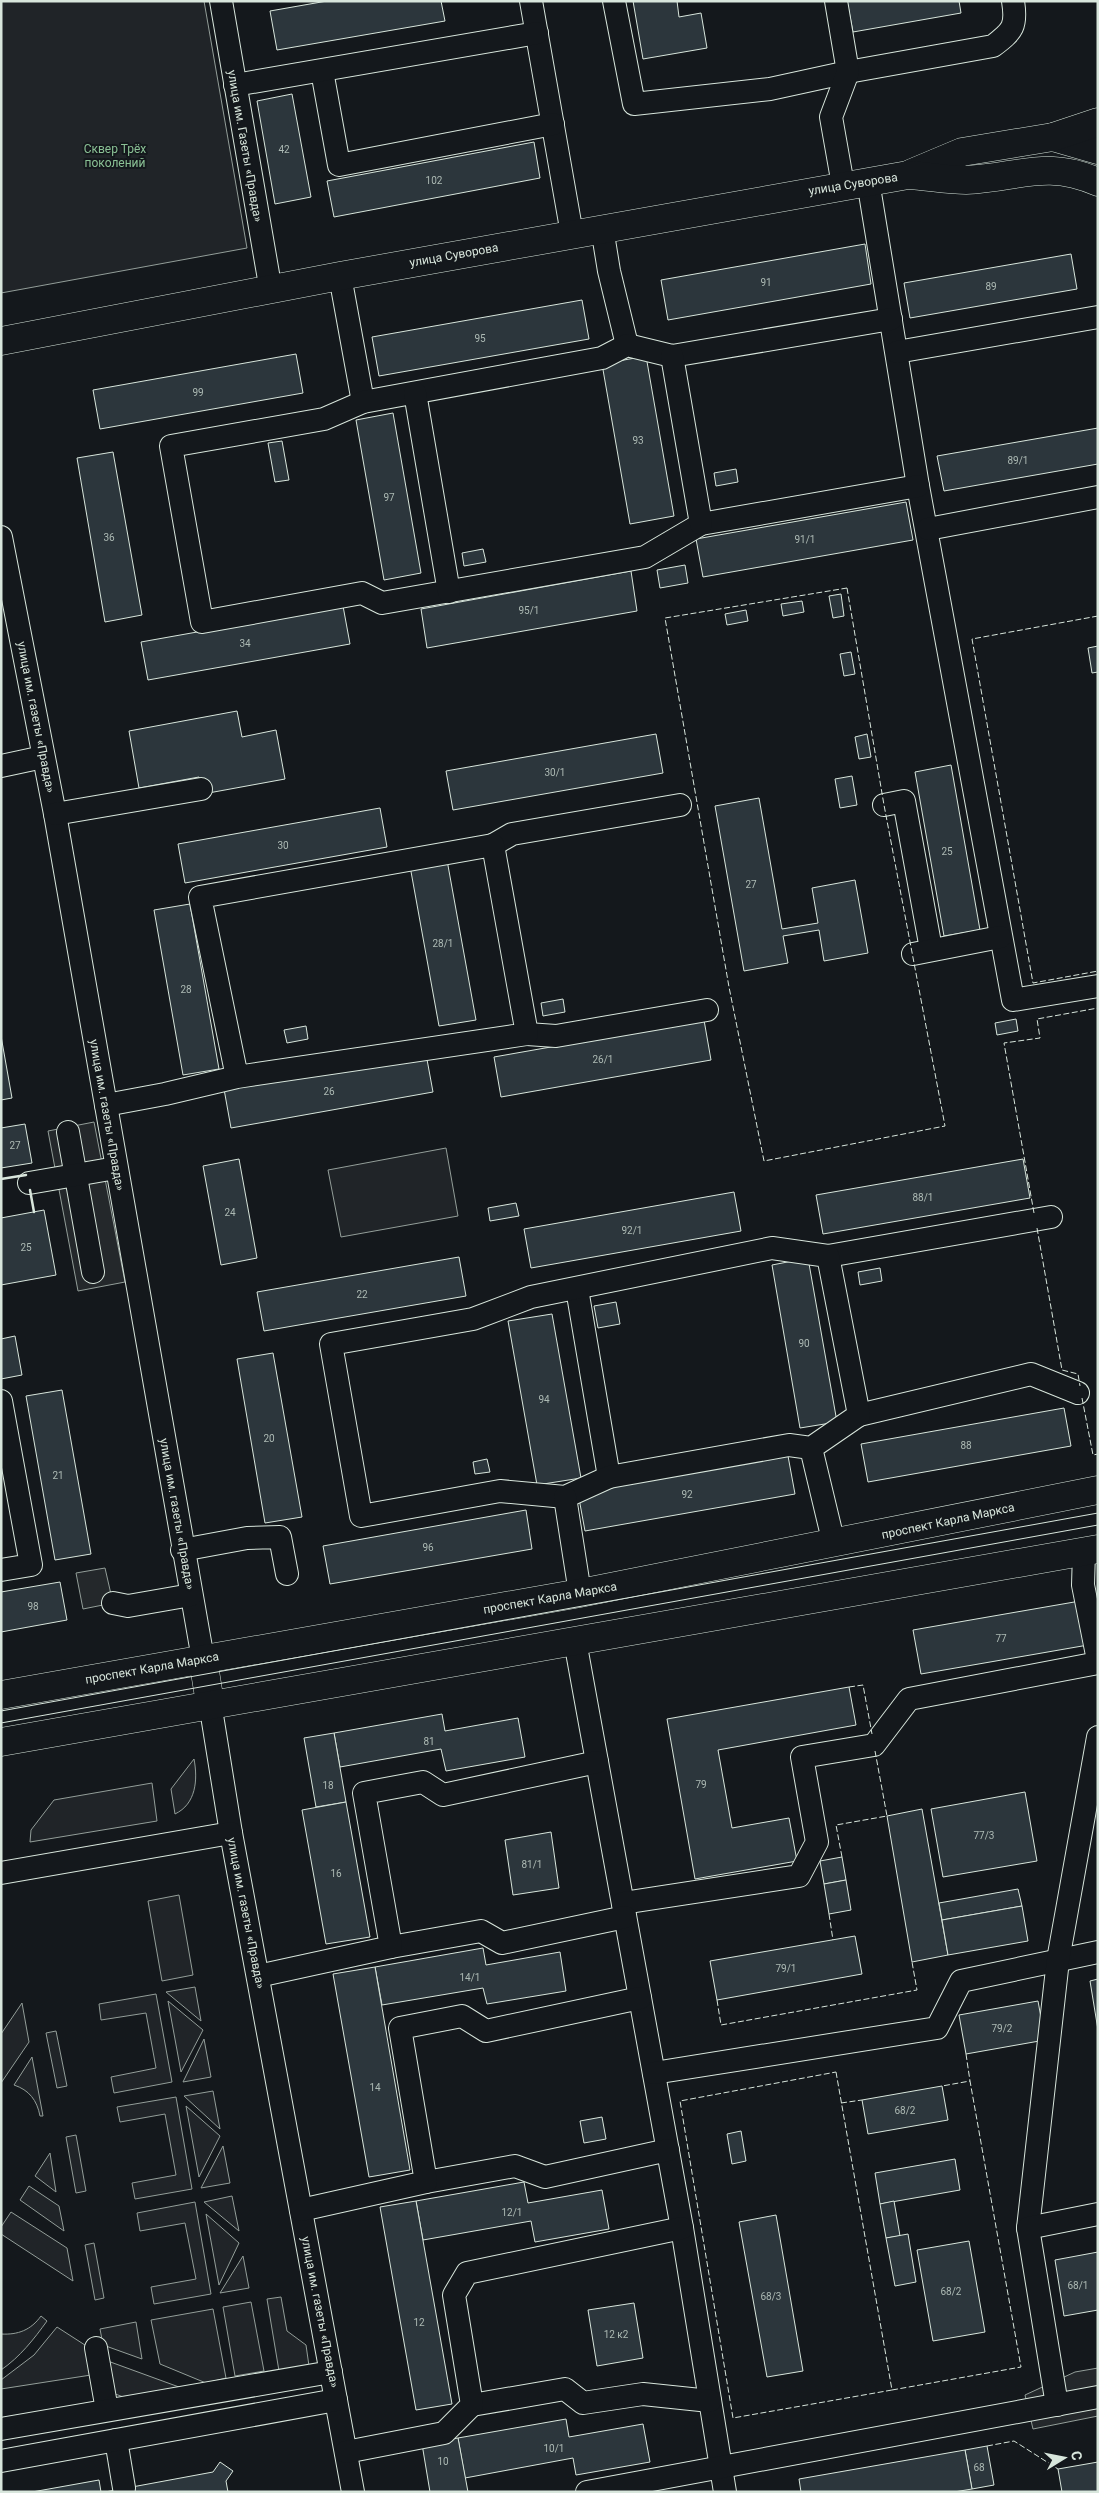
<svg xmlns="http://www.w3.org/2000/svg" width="1099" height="2493" font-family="Roboto,sans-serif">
<rect width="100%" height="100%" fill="#14181c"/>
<g fill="#202428" stroke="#939e99">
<polygon points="1,1 204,1 247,248 1,293"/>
<polygon points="446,1148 458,1216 341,1237 328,1170"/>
<path d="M194 1759C198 1780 196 1804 175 1814L171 1789Z"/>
<polygon points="152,1783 157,1821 30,1842 31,1830 54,1800"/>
<polygon points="179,1895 193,1975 162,1981 148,1901"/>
<polygon points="195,1987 201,2021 166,1992"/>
<polygon points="156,1994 172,2082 114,2093 111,2077 156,2068 146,2013 101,2020 99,2004"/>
<polygon points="168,2001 203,2030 181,2072"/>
<polygon points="22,2003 29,2042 1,2083 1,2034"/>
<polygon points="56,2031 67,2086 57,2088 46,2033"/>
<polygon points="204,2039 211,2077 183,2082"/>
<path d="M32 2057 43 2116H40C37 2100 29 2090 14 2085Z"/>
<polygon points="213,2091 220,2129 184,2096"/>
<polygon points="176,2097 192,2189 135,2199 132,2183 176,2175 165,2114 120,2122 117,2107"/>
<polygon points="186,2106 220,2136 199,2177"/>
<polygon points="76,2135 86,2191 76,2193 66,2137"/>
<polygon points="223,2146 230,2183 201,2188"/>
<polygon points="50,2153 56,2192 35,2176"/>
<polygon points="29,2186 59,2206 64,2231 20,2200"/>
<polygon points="232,2196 239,2231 204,2202"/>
<polygon points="195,2202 211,2294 154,2304 151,2287 196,2279 185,2223 140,2231 137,2213"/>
<polygon points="11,2212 67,2248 73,2281 1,2234 1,2227"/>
<polygon points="206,2214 239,2243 219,2285"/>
<polygon points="94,2243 104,2298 95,2300 85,2245"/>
<polygon points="243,2256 249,2288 220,2293"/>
<polygon points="281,2297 287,2331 306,2345 309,2366 279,2371 267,2299"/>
<polygon points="251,2302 264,2371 235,2376 223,2307"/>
<polygon points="213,2309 226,2378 206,2383 160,2364 151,2320"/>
<path d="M41 2316 47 2321C34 2339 20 2357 1 2370V2334C18 2335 31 2330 41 2316Z"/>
<polygon points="136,2322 142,2359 103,2345 100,2329"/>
<polygon points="57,2327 88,2347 91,2375 1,2389 1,2380 34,2355"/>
<polygon points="105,2360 179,2387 126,2398 110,2392"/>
</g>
<g fill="#24282b" stroke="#939e99">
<polygon points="94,1122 125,1282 78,1291 48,1131"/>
<polygon points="105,1568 113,1603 83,1609 76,1573"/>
<polygon points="1098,2368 1098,2416 1033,2429 1025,2395 1075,2372"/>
</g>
<g fill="#2c363c" stroke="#d8e6dc">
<polygon points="327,1 441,1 445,21 277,50 270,11"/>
<polygon points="633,1 677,1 679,17 701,13 707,48 643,59"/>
<polygon points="847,1 959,1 961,13 853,32"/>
<polygon points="292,94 311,197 275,204 257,101"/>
<polygon points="534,142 540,178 334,217 327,181"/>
<polygon points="865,244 871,284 668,320 661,280"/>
<polygon points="1071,254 1077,289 910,318 904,283"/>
<polygon points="582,300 589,339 379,376 372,337"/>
<polygon points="296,354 303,393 100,429 93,390"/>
<polygon points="646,356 674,516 630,524 602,364"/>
<polygon points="393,413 421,573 384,580 356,420"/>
<polygon points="1098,428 1098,464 944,491 937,456"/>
<polygon points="282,441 289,480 275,482 268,443"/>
<polygon points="113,452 142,615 105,622 77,458"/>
<polygon points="736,469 738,482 716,486 714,473"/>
<polygon points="906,502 913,540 703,577 696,539"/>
<polygon points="483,549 486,562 464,566 462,553"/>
<polygon points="685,565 688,583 660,588 657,570"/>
<polygon points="631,571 637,611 427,648 421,609"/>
<polygon points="841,594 844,616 833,618 829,596"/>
<polygon points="802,601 804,612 783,616 781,604"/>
<polygon points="343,606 350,644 148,680 141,642"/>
<polygon points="746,610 748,621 727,625 725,614"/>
<polygon points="1098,646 1098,672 1092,673 1088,648"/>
<polygon points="851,652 855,674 844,676 840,654"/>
<polygon points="237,711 242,737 276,730 285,779 203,794 199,777 139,788 129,731"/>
<polygon points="656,734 663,773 453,810 446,771"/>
<polygon points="867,734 871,757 859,759 855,737"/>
<polygon points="951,765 980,930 944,936 915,772"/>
<polygon points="852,776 857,805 840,808 835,779"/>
<polygon points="759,798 782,929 818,923 812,888 855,880 868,953 824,961 819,930 783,936 788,963 744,971 715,806"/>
<polygon points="380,808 387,847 185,883 178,844"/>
<polygon points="447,860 476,1020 439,1026 410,866"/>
<polygon points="190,904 219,1069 183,1075 154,910"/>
<polygon points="563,999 565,1012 543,1016 541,1003"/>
<polygon points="1016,1019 1018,1031 997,1035 995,1023"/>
<polygon points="704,1020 711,1060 501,1097 494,1057"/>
<polygon points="306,1026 308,1039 287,1043 284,1030"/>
<polygon points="1,1036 12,1098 1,1100"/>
<polygon points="426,1054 433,1092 231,1128 224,1089"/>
<polygon points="25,1124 32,1163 1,1168 1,1128"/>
<polygon points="239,1159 257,1258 221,1265 203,1166"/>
<polygon points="1023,1159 1030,1198 823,1234 816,1195"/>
<polygon points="734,1192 741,1231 531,1268 524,1229"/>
<polygon points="516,1203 519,1216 490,1221 488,1208"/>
<polygon points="44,1210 56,1275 1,1285 1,1218"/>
<polygon points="459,1257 466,1296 264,1331 257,1292"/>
<polygon points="808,1258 837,1422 800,1428 772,1265"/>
<polygon points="880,1268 882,1281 860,1285 858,1272"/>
<polygon points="616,1302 620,1324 598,1328 594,1306"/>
<polygon points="552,1314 581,1478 537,1485 508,1321"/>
<polygon points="15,1336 22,1375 1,1379 1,1339"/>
<polygon points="273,1353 302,1517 265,1523 237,1359"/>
<polygon points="62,1390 91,1554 55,1560 26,1396"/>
<polygon points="1064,1408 1071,1446 868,1482 861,1444"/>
<polygon points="788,1456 795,1494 585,1531 578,1493"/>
<polygon points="487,1459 490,1472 475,1474 473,1462"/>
<polygon points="526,1510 532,1549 330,1584 323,1546"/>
<polygon points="60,1582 67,1620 1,1632 1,1592"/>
<polygon points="1080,1601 1088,1645 921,1674 913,1630"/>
<polygon points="849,1687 856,1725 718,1750 732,1828 789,1818 797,1861 695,1879 667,1719"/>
<polygon points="442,1714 445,1731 518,1718 525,1757 446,1771 441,1749 340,1767 334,1733"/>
<polygon points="334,1733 346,1802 316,1807 304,1738"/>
<polygon points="1025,1792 1037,1861 943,1877 931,1809"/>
<polygon points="346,1802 370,1937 326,1944 302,1810"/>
<polygon points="922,1809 948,1955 912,1962 887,1816"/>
<polygon points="551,1832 559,1888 513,1895 505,1840"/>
<polygon points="842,1857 846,1880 824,1884 820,1861"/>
<polygon points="846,1880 851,1910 829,1914 824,1884"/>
<polygon points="1018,1889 1022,1906 942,1920 939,1903"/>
<polygon points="1022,1906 1028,1941 948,1955 942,1920"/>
<polygon points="855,1936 862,1974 717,2000 710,1961"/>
<polygon points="483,1948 486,1965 560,1952 566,1991 487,2004 483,1988 382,2005 375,1967"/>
<polygon points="375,1967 410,2170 369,2177 333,1974"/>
<polygon points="1098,1979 1098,2030 1090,1981"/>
<polygon points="1038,2001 1045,2040 966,2054 959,2015"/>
<polygon points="942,2086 948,2120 868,2134 862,2100"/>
<polygon points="602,2117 606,2139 584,2143 580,2121"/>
<polygon points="741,2131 746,2161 732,2164 727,2134"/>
<polygon points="955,2159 960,2190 880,2204 875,2173"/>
<polygon points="524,2182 528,2203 602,2190 609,2229 535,2242 531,2221 423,2240 416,2201"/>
<polygon points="416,2201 452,2404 416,2410 380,2207"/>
<polygon points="894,2201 900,2236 886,2238 880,2204"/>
<polygon points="776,2215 803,2371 767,2377 739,2222"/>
<polygon points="908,2234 916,2282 895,2286 886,2238"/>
<polygon points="969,2241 985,2332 933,2341 917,2250"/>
<polygon points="1098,2252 1098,2310 1064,2316 1055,2260"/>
<polygon points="634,2303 643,2358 597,2366 588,2310"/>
<polygon points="566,2419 569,2437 643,2424 650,2462 576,2475 573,2458 465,2478 458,2438"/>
<polygon points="458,2438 468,2492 430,2492 422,2444"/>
<polygon points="987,2446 994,2485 972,2489 965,2450"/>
<polygon points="965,2450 972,2489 954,2492 801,2492 799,2479"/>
<polygon points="220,2462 233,2471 226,2481 228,2492 105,2492 213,2472"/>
<polygon points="1098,2462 1098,2492 1062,2492 1058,2469"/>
<polygon points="99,2480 101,2492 32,2492"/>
</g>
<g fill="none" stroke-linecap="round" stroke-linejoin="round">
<g stroke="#d8e6dc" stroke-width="24">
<g id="minor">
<polyline points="221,1 271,291"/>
<polyline points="531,1 572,234"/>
<path d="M614 1 634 104 770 89 848 72 993 46C1013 31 1017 26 1013 1"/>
<polyline points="836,1 848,72 831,117 843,185"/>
<polyline points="322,71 339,165 553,124"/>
<polyline points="235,85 537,33"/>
<polyline points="868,181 918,486 1013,1000 1098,986"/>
<polyline points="602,228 609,271 627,345"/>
<polyline points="340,276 363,402"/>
<polyline points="891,319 672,356 627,345 602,358 363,402 324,419 171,446 202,622 362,593 382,603 645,557 701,524 918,486"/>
<polyline points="897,352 1098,317"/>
<polyline points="672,356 701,524"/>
<polyline points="415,393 449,592"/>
<polyline points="928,529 1098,497"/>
<polyline points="1,537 55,814 203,1659"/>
<polyline points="1,766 43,757"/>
<polyline points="884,805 904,801 931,949"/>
<polyline points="55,814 201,789"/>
<polyline points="493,845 512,834 680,805"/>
<polyline points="913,954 1000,937"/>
<polyline points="527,1034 556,1036 707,1010"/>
<polyline points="106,1105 165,1094 237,1077 527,1034 493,845 200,897 237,1077"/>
<polyline points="68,1132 93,1272"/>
<polyline points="29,1183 116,1168"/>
<polyline points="828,1256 1051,1217"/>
<polyline points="577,1289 609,1477"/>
<polyline points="1,1401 31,1565 1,1570"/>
<polyline points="859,1415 1031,1374 1078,1393"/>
<polyline points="811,1448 789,1445 609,1477 565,1497 500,1491 361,1516 331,1344 473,1319 531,1297 772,1248 828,1256 859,1415 811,1448 834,1544"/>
<polyline points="565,1497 580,1593"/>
<polyline points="182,1550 247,1538 280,1537 287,1574"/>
<polyline points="1084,1552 1083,1585 1098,1660"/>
<polyline points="113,1603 128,1606 191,1595"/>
<polyline points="575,1641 682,2228 725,2492"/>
<polyline points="210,1703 231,1833 353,2492"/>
<polyline points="1,1873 231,1833"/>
<polyline points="623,1903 799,1876 817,1842 802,1757 874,1745 909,1699 1098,1663"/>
<polyline points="391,1947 481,1931 502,1943 625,1917"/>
<polyline points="258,1976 391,1947 364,1793 423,1782 443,1795 597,1762"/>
<polyline points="654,2073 937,2028 961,1981 1098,1952"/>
<polyline points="426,2182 515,2166 545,2177 668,2150"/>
<polyline points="301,2210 426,2182 400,2028 462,2016 486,2031 640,1998"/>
<polyline points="1028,2228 1058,1960 1098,1737"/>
<polyline points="96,2348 107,2410"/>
<polyline points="472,2405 565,2389 583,2403 643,2394 710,2401"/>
<polyline points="1057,2405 1028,2228 1098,2214"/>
<polyline points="1,2429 331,2372"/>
<polyline points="116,2440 124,2488"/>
<polyline points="346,2452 444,2433 472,2405 454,2295 467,2273 682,2228"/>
<polyline points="1,2461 336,2400"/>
<polyline points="587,2492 1098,2397"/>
</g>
</g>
<g stroke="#d8e6dc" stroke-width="29">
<g id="major">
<polyline points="1053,137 1098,150"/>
<polyline points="912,173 962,152 1053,137 1098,122"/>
<path d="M1 341 340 276 908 175C927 176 947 180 966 180 1018 178 1045 159 1098 182"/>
<polyline points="203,1659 210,1703"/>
<polyline points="1,1695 580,1593 1098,1490"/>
<polyline points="1,1742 1098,1549"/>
</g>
</g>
<use href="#minor" stroke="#14181c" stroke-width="22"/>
<use href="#major" stroke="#14181c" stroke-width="28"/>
<g stroke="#d8e6dc" stroke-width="1">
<polyline points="1,1711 1098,1513"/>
<polyline points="1,1723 1098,1525"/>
</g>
<g stroke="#d8e6dc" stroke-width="1" stroke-dasharray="6 2.5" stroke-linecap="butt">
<polygon points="847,588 884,805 945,1126 764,1161 729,987 665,618"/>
<polyline points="1098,616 972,639 1033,983 1098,971"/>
<polyline points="1034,1213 1004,1043 1040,1038 1037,1019 1098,1008"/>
<polyline points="1037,1228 1062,1370 1078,1374 1080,1386"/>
<polyline points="1082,1398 1093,1455 1098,1454"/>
<polyline points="849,1687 863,1685 872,1734"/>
<polyline points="842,1857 836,1825 887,1816 875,1751"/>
<polyline points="829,1914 833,1940"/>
<polyline points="717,2000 721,2025 917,1990 912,1962"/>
<polyline points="966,2054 970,2081"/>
<polygon points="836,2072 892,2390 733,2418 680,2101"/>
<polyline points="841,2103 862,2100"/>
<polyline points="892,2390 1021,2367 970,2081 942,2086"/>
<polyline points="987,2446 1014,2441 1058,2469"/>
</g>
<g stroke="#d8e6dc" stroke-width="2.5">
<polyline points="1,1179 26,1175"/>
<polyline points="30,1190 34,1212"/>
</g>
</g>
<g text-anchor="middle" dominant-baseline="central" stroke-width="4" stroke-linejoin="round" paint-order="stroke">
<g font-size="10" fill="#adbab4">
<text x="284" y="149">42</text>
<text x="434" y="180">102</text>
<text x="766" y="282">91</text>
<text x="991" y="286">89</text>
<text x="480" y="338">95</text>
<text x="198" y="392">99</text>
<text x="638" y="440">93</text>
<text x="1018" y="460">89/1</text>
<text x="389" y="497">97</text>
<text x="109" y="537">36</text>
<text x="805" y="539">91/1</text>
<text x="529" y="610">95/1</text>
<text x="245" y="643">34</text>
<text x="555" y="772">30/1</text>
<text x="283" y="845">30</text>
<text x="947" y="851">25</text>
<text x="751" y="884">27</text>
<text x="443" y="943">28/1</text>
<text x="186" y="989">28</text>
<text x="603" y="1059">26/1</text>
<text x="329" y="1091">26</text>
<text x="15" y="1145">27</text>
<text x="923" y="1197">88/1</text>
<text x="230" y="1212">24</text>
<text x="632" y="1230">92/1</text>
<text x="26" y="1247">25</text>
<text x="362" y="1294">22</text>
<text x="804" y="1343">90</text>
<text x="544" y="1399">94</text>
<text x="269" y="1438">20</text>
<text x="966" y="1445">88</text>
<text x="58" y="1475">21</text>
<text x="687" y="1494">92</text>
<text x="428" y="1547">96</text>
<text x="33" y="1606">98</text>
<text x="1001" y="1638">77</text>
<text x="429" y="1741">81</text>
<text x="701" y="1784">79</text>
<text x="328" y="1785">18</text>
<text x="984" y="1835">77/3</text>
<text x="532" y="1864">81/1</text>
<text x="336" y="1873">16</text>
<text x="786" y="1968">79/1</text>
<text x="470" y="1977">14/1</text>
<text x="1002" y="2028">79/2</text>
<text x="375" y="2087">14</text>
<text x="905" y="2110">68/2</text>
<text x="512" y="2212">12/1</text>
<text x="1078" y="2285">68/1</text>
<text x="951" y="2291">68/2</text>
<text x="771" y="2296">68/3</text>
<text x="419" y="2322">12</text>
<text x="616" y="2334">12 к2</text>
<text x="554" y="2448">10/1</text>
<text x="443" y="2461">10</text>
<text x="979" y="2467">68</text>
</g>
<g font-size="12" fill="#d8e6dc" stroke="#14181c">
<text transform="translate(245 146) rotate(80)">улица им. Газеты «Правда»</text>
<text transform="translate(853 184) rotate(-9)">улица Суворова</text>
<text transform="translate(454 255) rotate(-10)">улица Суворова</text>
<text transform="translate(36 717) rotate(79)">улица им. газеты «Правда»</text>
<text transform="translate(107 1115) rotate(80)">улица им. газеты «Правда»</text>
<text transform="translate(177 1514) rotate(80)">улица им. газеты «Правда»</text>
<text transform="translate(948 1521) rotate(-12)">проспект Карла Маркса</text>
<text transform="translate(550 1598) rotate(-10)">проспект Карла Маркса</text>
<text transform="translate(152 1668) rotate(-10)">проспект Карла Маркса</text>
<text transform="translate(246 1913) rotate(79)">улица им. газеты «Правда»</text>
<text transform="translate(320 2312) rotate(79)">улица им. газеты «Правда»</text>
</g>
<g font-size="12" fill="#8ac095" stroke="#14181c">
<text x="115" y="149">Сквер Трёх<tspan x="115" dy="14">поколений</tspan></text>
</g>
</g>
<rect width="1099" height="2493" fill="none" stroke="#d8e6dc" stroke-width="5"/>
<g transform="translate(1064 2458) rotate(80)" stroke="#14181c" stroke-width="4" paint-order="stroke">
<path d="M0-4L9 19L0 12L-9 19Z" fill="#d8e6dc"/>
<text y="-8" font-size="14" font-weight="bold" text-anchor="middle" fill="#d8e6dc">С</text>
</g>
</svg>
